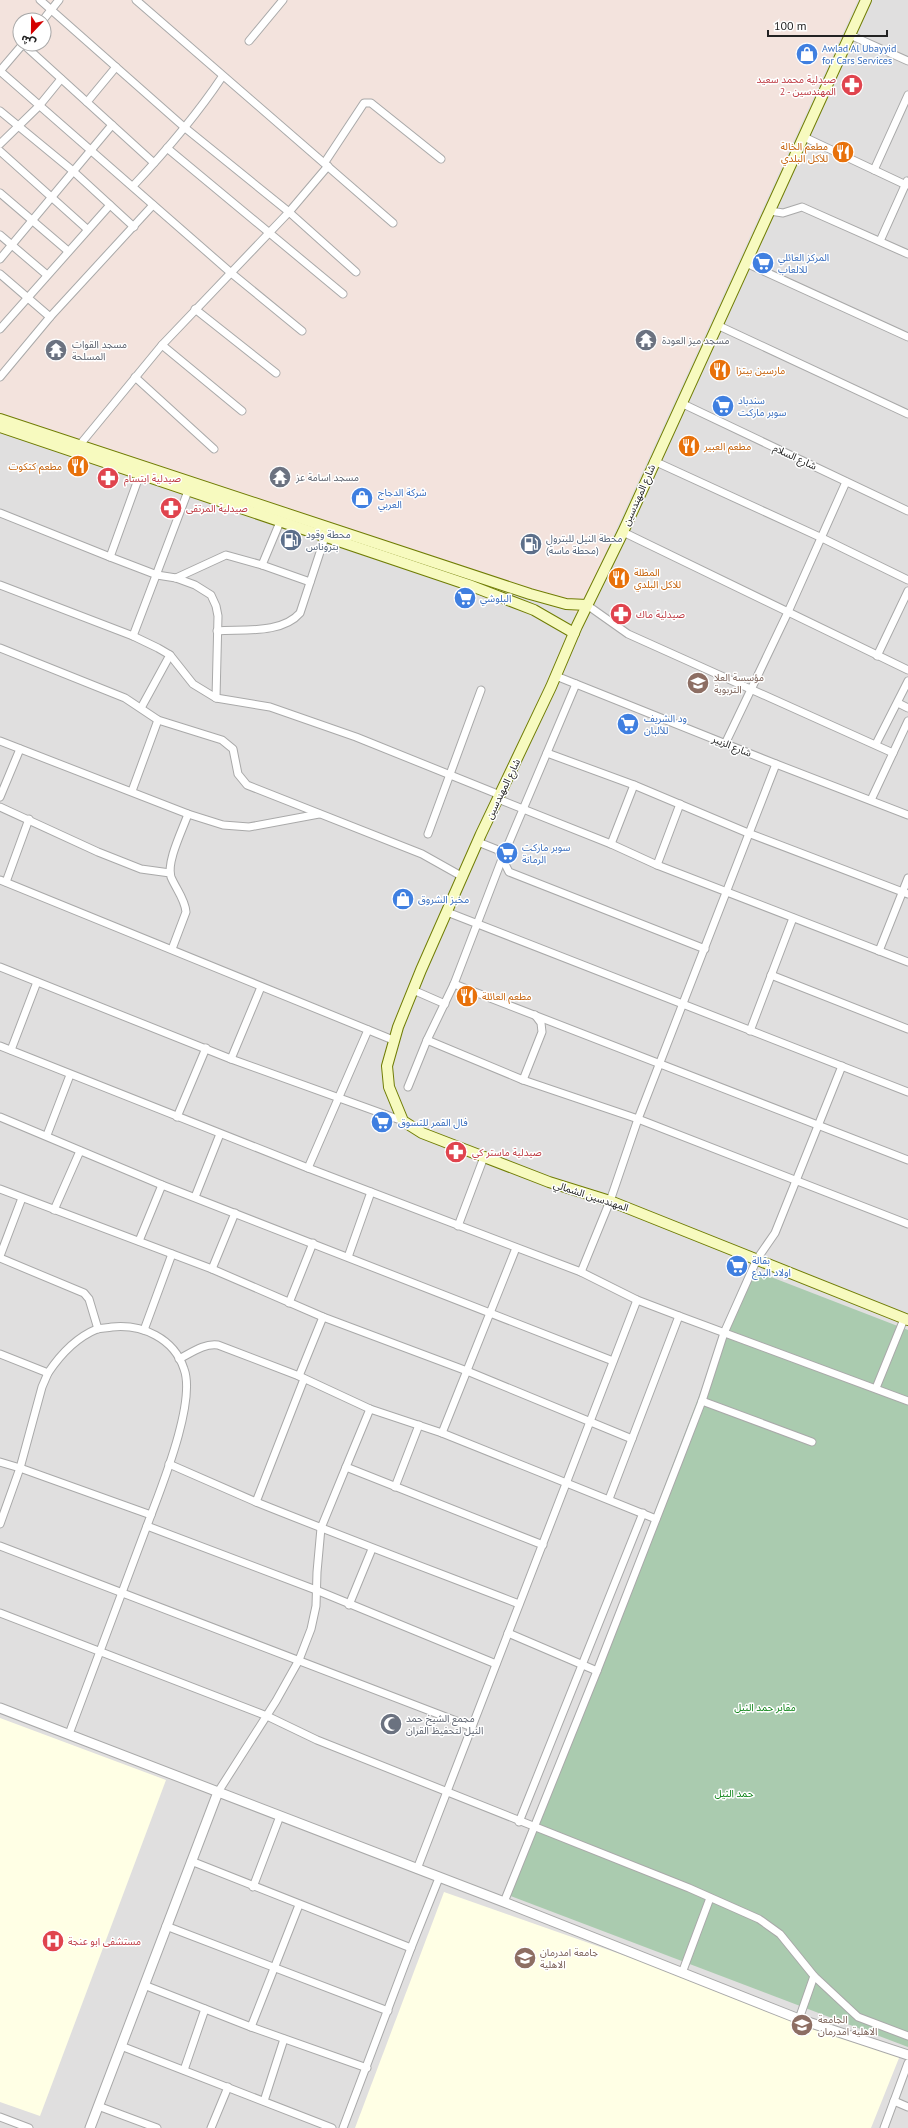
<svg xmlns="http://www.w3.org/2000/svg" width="908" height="2128" font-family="'PT Sans','Noto Sans Arabic',sans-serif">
<rect width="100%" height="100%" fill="#f2efe9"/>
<path fill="#e0dfdf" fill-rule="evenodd" d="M0 0H908V2128H0ZM20 20H44V44H20Z"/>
<g fill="#ffffe5">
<polygon points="0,1718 166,1780 40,2116 0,2102"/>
<polygon points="444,1892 901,2053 871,2128 355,2128"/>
</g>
<path fill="#f3e3dd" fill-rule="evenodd" d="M0 0H858L578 613 0 425ZM20 20H44V44H20Z"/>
<polygon fill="#aacbaf" points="748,1268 908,1330 908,2047 508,1895"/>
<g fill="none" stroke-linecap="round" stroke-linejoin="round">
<g stroke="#a9a9a9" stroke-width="9">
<g id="minor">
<polyline points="40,0 184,127 289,212 356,272"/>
<polyline points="136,0 393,223"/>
<polyline points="43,20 59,0"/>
<polyline points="850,35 908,61"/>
<polyline points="249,41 283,0"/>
<polyline points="23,44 154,163"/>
<polyline points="0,71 230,272 302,331"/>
<polyline points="0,71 23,44"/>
<polyline points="87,102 116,67"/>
<polyline points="0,111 73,171 134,227"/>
<polyline points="804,137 906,185"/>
<polyline points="0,144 39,106 61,79"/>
<polyline points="167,148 343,294"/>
<polyline points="0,151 87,229"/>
<polyline points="325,162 364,103 371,103 441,159"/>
<polyline points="874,170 908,95"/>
<path d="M133 186C165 152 196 116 222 77"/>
<polyline points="0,193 68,251"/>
<polyline points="770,211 783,213 802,207 908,254"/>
<polyline points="0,235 47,275"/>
<polyline points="880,241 907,181"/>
<polyline points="0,259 112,125"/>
<polyline points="746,263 908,337"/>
<polyline points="0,274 50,317"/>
<polyline points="195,309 276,373"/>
<polyline points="717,325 908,414"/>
<polyline points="0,329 110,205"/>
<polyline points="162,345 242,411"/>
<polyline points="0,377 50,317 153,205"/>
<polyline points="135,377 214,449"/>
<polyline points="681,403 908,511"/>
<polyline points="78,447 162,345 289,212 328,166"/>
<polyline points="654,461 822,538 908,580"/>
<polyline points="0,513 110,557 157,575 176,578 195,585 211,595 216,606 218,616 216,698"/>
<polyline points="623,532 908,670"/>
<polyline points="110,557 140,474"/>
<polyline points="262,565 280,522"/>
<polyline points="176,578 226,555 262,565 310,582"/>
<polyline points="0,585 133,636 158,648 170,655 193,684 216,698 270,707 356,737 500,795"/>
<polyline points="587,605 628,634 893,753"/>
<path d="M217 631C243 629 282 634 300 613L325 537"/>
<polyline points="133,636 188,491"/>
<polyline points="0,648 125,698 158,720 222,740 233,749 238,774 247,785 422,854 463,877"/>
<polyline points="877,656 908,591"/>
<polyline points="556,676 776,764 908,815"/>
<polyline points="898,703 908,708"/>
<polyline points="141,708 170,655"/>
<polyline points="0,741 188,814 223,825 249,827 319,814"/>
<polyline points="725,744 788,612 846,482"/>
<polyline points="876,744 908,681"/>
<polyline points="547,753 634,785 748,833 908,894"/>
<polyline points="132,791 158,720"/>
<polyline points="0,797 20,749"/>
<polyline points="498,799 611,844 657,865 908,962"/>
<polyline points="871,800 908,721"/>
<polyline points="0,807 98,852 141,869 170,873"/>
<polyline points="428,834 481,690"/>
<polyline points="478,842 498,850 509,872 705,949"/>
<polyline points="611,844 634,785"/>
<polyline points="657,865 680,804"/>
<polyline points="0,880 393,1040"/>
<polyline points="6,882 29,819"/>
<polyline points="447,912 908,1092"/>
<path d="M172 949 186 912C185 899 176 889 171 877 166 862 183 829 188 814"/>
<polyline points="879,951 908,878"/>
<polyline points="0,967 231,1059 403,1121"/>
<polyline points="771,975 908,1029"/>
<polyline points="454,984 908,1160"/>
<polyline points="413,990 445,1004"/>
<polyline points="750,1031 793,918"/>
<polyline points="427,1040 523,1080 638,1119 908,1224"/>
<polyline points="0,1046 308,1168 368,1030"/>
<polyline points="11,1050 37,982"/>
<polyline points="231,1059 261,987"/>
<polyline points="523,1080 542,1032 541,1023 535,1015"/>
<polyline points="408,1087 427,1040 454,984 502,859 576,684"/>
<polyline points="0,1117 162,1185 613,1361"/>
<polyline points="177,1117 206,1048"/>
<polyline points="47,1135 70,1075"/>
<polyline points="308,1168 581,1272 637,1300 679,1316 908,1401"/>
<polyline points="0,1189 212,1269 323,1317 467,1371 632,1439"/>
<polyline points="195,1197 220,1134"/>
<polyline points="54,1210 80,1151"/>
<polyline points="458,1226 484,1157"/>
<polyline points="139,1241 162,1185"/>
<polyline points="0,1256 22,1198"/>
<polyline points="348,1257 371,1192"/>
<polyline points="0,1258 84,1293 89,1299 98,1329"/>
<polyline points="212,1269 235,1213"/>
<polyline points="581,1272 610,1201 638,1119 776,764"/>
<polyline points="289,1303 313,1243"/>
<polyline points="144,1330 172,1254"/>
<path d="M0 1354 48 1373C60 1355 75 1338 97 1329 101 1328 107 1328 112 1327 142 1324 174 1338 184 1369 196 1401 163 1483 151 1515"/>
<path d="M179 1359C191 1353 204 1343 218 1345L299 1376 370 1409 442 1433 656 1519"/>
<polyline points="299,1376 323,1317"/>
<polyline points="876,1388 904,1319"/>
<polyline points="702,1401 812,1442"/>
<polyline points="370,1409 346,1467 543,1545"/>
<polyline points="442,1433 516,1248"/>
<polyline points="0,1462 20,1468 42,1387 48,1373"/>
<polyline points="169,1464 256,1502 304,1379"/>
<polyline points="395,1487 419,1425"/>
<polyline points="609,1499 679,1316"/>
<path d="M256 1502C343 1537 431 1570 519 1604"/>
<polyline points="0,1524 20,1468 151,1515 69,1734"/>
<polyline points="147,1526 316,1590 496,1664"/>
<polyline points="0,1546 472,1727"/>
<polyline points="349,1605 372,1549"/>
<polyline points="0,1613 267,1716 317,1740 689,1888 759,1919 780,1934 814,1976 858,2017 908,2036"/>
<polyline points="508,1633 597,1671"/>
<polyline points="218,1792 276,1701 299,1660 311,1629 316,1606 317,1572 321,1528 346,1467"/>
<polyline points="519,1822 643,1513"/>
<polyline points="191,1861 411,1948"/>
<polyline points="417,1869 637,1300"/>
<polyline points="253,1887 280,1816"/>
<polyline points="504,1902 597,1671 680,1458 702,1401 724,1333 757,1259 775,1233 842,1066"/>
<polyline points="166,1926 388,2011"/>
<polyline points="682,1973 710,1898"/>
<polyline points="144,1985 251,2027 367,2068"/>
<polyline points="799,2019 814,1976"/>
<polyline points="251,2027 299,1905"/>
<polyline points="121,2046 332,2128"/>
<polyline points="184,2070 205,2009"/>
<polyline points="264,2101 284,2039"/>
<polyline points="894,2101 908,2107"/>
<polyline points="98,2106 157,2128"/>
<polyline points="0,2117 29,2128"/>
<polyline points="211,2128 228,2087"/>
<polyline points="343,2128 411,1948 439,1878"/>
<polyline points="884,2128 908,2063"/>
</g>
</g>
<g stroke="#a9a9a9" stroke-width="11">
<g id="tertiary">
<polyline points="0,1708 504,1902 799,2019 908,2055"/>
<polyline points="90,2128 218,1792"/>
</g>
</g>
<g stroke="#707d05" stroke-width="12">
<g id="secondary">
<polyline points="866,0 623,532 577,626 551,687 481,834 421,970 398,1027 387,1066 389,1087 403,1121 422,1133 549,1182 610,1201 908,1320"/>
<polyline points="0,419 530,594 566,604 587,605"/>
<polyline points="0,427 469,585 534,610 574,633"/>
</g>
</g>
<use href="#minor" stroke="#fff" stroke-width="7"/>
<use href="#tertiary" stroke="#fff" stroke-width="9"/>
<use href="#secondary" stroke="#f7fabf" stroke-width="10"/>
</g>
<defs>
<g id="shop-disc" transform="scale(1.15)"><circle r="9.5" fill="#3f7fe0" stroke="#fff"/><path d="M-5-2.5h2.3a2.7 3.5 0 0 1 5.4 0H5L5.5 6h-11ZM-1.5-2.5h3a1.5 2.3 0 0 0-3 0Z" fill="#fff"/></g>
<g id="pharmacy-disc" transform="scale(1.15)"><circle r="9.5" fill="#e0444e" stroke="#fff"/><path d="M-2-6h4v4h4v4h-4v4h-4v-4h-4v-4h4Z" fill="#fff"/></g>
<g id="restaurant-disc" transform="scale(1.15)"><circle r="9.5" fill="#e8710a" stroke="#fff"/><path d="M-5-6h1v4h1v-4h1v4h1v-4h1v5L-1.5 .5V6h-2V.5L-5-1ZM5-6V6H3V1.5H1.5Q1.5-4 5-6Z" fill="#fff"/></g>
<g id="supermarket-disc" transform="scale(1.15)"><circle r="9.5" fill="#3f7fe0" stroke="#fff"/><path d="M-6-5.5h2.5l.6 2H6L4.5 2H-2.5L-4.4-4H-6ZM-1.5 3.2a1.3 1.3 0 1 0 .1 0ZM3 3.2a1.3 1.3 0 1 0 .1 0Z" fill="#fff"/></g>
<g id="temple-disc" transform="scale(1.15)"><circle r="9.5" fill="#6b7280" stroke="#fff"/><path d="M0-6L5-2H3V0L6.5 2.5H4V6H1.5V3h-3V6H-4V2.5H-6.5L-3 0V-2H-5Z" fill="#fff"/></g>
<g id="fuel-disc" transform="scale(1.15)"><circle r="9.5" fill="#5c6f8a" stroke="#fff"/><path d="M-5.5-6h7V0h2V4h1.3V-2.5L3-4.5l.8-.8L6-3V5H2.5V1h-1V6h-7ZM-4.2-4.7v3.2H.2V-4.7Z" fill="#fff"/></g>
<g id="school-disc" transform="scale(1.15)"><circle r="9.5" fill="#8d6e63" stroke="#fff"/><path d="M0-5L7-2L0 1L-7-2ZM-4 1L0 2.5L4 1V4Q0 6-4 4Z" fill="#fff"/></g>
<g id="mosque-disc" transform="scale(1.15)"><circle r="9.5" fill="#6b7280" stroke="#fff"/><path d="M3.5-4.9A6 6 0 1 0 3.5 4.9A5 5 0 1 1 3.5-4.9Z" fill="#fff"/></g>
<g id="hospital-disc" transform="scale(1.15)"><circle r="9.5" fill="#e0444e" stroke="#fff"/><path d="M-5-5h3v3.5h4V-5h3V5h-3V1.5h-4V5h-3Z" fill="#fff"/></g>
<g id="university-disc" transform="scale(1.15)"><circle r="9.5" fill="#8d6e63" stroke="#fff"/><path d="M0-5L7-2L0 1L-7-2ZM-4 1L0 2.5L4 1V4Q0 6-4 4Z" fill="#fff"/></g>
</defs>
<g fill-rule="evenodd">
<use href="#shop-disc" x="807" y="54"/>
<use href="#pharmacy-disc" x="852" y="85"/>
<use href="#restaurant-disc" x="843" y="152"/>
<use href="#supermarket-disc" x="763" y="263"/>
<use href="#temple-disc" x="646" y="340"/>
<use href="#temple-disc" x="56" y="350"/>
<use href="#restaurant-disc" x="720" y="370"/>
<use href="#supermarket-disc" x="723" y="406"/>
<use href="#restaurant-disc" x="689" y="446"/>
<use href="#restaurant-disc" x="78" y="466"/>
<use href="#temple-disc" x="280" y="477"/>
<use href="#pharmacy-disc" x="108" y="478"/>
<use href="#shop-disc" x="362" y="498"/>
<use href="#pharmacy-disc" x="171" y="508"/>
<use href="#fuel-disc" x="291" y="540"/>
<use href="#fuel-disc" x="531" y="544"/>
<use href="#restaurant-disc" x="619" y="578"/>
<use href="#supermarket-disc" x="465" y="598"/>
<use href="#pharmacy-disc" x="621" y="614"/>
<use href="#school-disc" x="698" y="683"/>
<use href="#supermarket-disc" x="628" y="724"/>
<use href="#supermarket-disc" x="507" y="853"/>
<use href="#shop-disc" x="403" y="899"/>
<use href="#restaurant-disc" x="467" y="996"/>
<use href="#supermarket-disc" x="382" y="1122"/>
<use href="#pharmacy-disc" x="456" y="1152"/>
<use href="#supermarket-disc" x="737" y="1266"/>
<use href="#mosque-disc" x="391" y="1724"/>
<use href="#hospital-disc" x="53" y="1941"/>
<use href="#university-disc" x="525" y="1958"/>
<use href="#school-disc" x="802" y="2025"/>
</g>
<g text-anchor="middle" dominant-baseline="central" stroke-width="3" stroke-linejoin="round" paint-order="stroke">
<g font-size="10" fill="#366cbe" stroke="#fff" text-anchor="start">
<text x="822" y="48">Awlad Al Ubayyid<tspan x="822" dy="12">for Cars Services</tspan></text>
<text x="778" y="257">المركز العائلي<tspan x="778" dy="12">للالعاب</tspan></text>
<text x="738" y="400">سندباد<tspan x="738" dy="12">سوبر ماركت</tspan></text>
<text x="378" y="492">شركة الدجاج<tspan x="378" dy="12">العربي</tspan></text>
<text x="480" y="598">البلوشي</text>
<text x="644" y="718">ود الشريف<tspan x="644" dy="12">للألبان</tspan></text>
<text x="522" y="847">سوبر ماركت<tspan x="522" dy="12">الرمانة</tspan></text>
<text x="418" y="899">مخبز الشروق</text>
<text x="398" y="1122">فال القمر للتسوق</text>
<text x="752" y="1260">بقالة<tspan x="752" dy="12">اولاد البدع</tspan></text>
</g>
<g font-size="10" fill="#be3a42" stroke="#fff" text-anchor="start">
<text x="836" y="79" text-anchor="end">صيدلية محمد سعيد<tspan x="836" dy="12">2 - المهندسين</tspan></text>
<text x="124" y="478">صيدلية ابتسام</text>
<text x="186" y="508">صيدلية المرتقى</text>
<text x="636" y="614">صيدلية ماك</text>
<text x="472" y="1152">صيدلية ماستر كي</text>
<text x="68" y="1941">مستشفى ابو عنجة</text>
</g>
<g font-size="10" fill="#c56008" stroke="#fff" text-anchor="start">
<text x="828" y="146" text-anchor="end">مطعم الخالة<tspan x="828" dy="12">للأكل البلدي</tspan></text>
<text x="736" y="370">مارسين بيتزا</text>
<text x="704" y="446">مطعم العبير</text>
<text x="62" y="466" text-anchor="end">مطعم كتكوت</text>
<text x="634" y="572">المظلة<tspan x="634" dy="12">للاكل البلدي</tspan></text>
<text x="482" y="996">مطعم العائلة</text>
</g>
<g font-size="10" fill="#5b616d" stroke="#fff" text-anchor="start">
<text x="662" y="340">مسجد ميز العودة</text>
<text x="72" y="344">مسجد القوات<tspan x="72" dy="12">المسلحة</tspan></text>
<text x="296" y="477">مسجد اسامة عز</text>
<text x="406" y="1718">مجمع الشيخ حمد<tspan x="406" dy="12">النيل لتحفيظ القران</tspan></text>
</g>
<g font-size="10" fill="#222" stroke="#fff">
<text transform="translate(795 457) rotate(25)">شارع السلام</text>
<text transform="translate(639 495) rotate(-66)">شارع المهندسين</text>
<text transform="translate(732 746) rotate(22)">شارع الزبير</text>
<text transform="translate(503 789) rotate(-64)">شارع المهندسين</text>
<text transform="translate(591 1196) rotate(18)">المهندسين الشمالي</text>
</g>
<g font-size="10" fill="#4e5e75" stroke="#fff" text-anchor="start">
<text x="306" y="534">محطة وقود<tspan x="306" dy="12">بتروناس</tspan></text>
<text x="546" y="538">محطة النيل للبترول<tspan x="546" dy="12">(محطة ماسة)</tspan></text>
</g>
<g font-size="10" fill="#785e54" stroke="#fff" text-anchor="start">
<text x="714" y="677">مؤسسة العلا<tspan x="714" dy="12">التربوية</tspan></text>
<text x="540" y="1952">جامعة امدرمان<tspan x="540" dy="12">الاهلية</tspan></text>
<text x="818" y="2019">الجامعة<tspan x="818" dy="12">الاهلية امدرمان</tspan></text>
</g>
<g font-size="10" fill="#0c8416" stroke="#fff">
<text x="765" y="1707">مقابر حمد النيل</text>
<text x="734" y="1793">حمد النيل</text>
</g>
</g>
<g transform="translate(32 32) rotate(202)"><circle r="19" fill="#ffffff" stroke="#a7a7a7"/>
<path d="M0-3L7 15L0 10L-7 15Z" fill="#d40000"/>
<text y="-6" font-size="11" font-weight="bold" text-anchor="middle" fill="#222222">ش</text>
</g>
<path d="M768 30v6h119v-6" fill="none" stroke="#222222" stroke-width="2"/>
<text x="774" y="30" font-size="12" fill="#222222" stroke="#ffffff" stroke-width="3" paint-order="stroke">100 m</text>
</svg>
